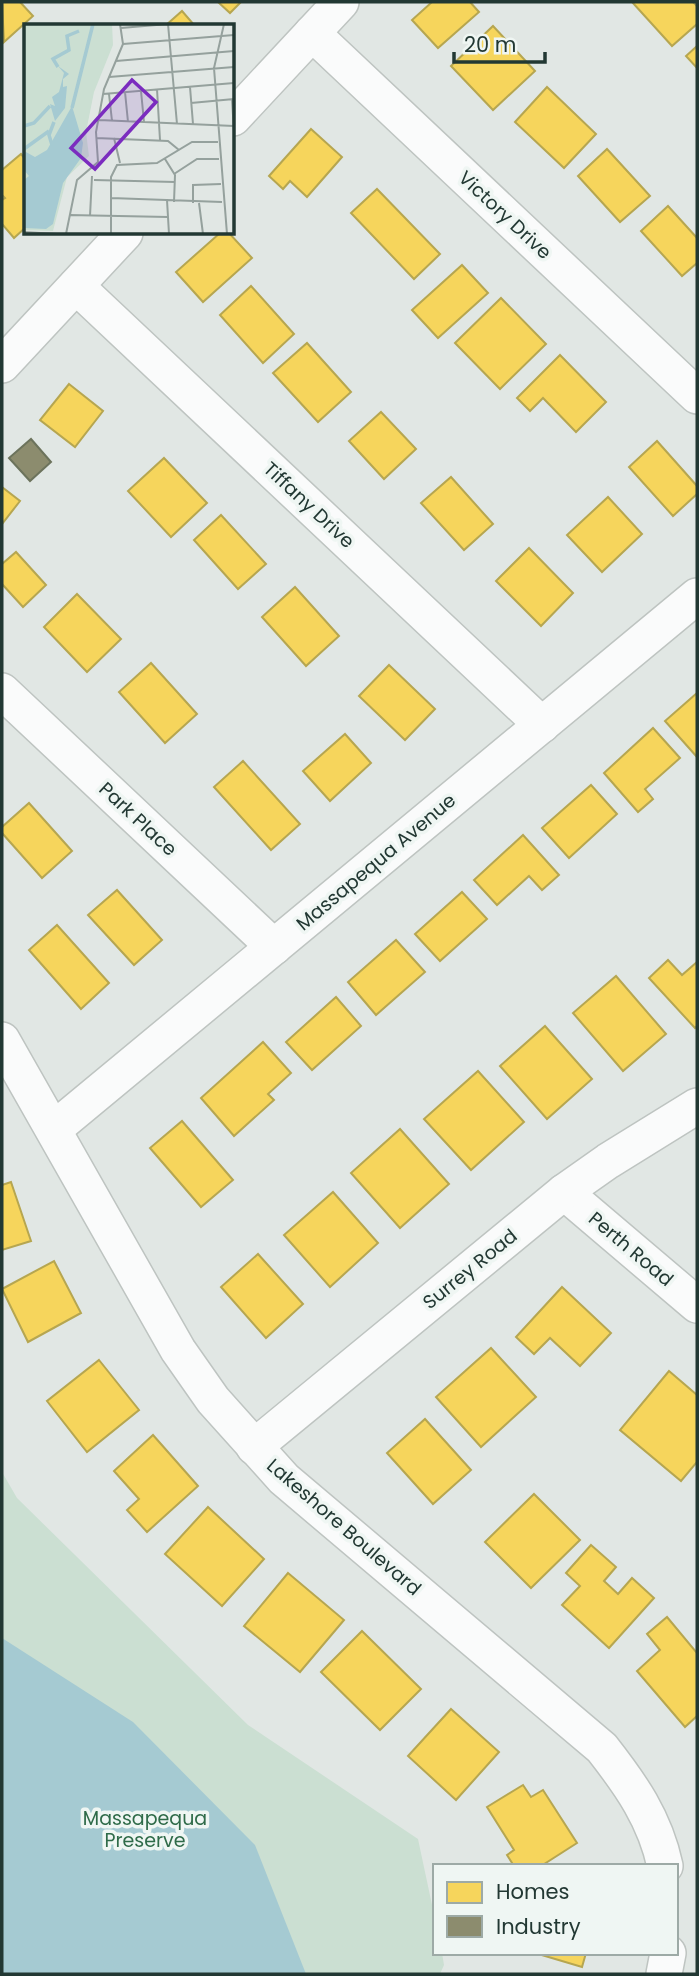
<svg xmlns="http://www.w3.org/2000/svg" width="699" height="1976" font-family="Poppins,sans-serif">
<rect width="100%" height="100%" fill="#e1e7e4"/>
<polygon fill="#cbdfd2" points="2,1472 17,1498 248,1725 418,1839 435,1919 435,1953 442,1953 444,1965 440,1974 2,1974"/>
<polygon fill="#a5cad2" points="2,1638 133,1722 255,1845 306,1974 2,1974"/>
<g fill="#f6d55c" stroke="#b6a650" stroke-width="2">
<polygon points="2,2 20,2 33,16 4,42"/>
<polygon points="218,2 241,2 230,13"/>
<polygon points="432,2 470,2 479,12 438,48 412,20"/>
<polygon points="632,2 693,2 697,6 697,24 672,46"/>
<polygon points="182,11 195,26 165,26"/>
<polygon points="493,26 535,71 493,110 451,66"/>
<polygon points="697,46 697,68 686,56"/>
<polygon points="547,87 596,134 564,168 515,122"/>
<polygon points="311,129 342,157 307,197 290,181 283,189 269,176"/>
<polygon points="607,149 650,196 620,222 578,176"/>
<polygon points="21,154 26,160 26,227 14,238 2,224 2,200 5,198 2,195 2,170"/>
<polygon points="377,189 440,254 414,279 351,213"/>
<polygon points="668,206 697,238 697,263 682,276 641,231"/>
<polygon points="220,233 229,233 252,258 203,302 176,272"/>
<polygon points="462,265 488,293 438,338 412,310"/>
<polygon points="251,286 294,334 263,363 220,315"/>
<polygon points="501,298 546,344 500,389 455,343"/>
<polygon points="307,343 351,392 318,422 273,373"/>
<polygon points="560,355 606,402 576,432 543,398 530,411 517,398"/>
<polygon points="69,384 103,411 75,447 40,420"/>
<polygon points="381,412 416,449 384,479 349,441"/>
<polygon points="657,441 697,486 697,494 673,516 629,467"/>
<polygon points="164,458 207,503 171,537 128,491"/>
<polygon points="451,477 493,524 464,550 421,503"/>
<polygon points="2,487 20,501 2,524"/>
<polygon points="608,497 642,534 602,572 567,535"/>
<polygon points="221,515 266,564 238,589 194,540"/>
<polygon points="529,548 573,593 541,626 496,581"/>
<polygon points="16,552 46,585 23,607 2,584 2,564"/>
<polygon points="295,587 339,636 306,666 262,617"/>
<polygon points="77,594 121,639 87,672 44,627"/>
<polygon points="151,663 197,714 165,743 119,692"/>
<polygon points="389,665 435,709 405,740 359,696"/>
<polygon points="697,693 697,757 665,721"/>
<polygon points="653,728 680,758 645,789 653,799 638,812 604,773"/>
<polygon points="345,734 371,763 330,801 303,771"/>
<polygon points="243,761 300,824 271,850 214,787"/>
<polygon points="591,785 617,814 569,858 542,828"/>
<polygon points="29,803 72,851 42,878 2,833 2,827"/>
<polygon points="523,835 559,875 542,890 529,876 497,905 474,880"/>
<polygon points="117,890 162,940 134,965 88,915"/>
<polygon points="462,892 487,919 440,961 415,934"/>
<polygon points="57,925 109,983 81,1009 29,950"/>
<polygon points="396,940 425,972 376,1015 348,982"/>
<polygon points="668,960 682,975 697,962 697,1026 695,1028 649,978"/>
<polygon points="616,976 666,1034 623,1071 573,1013"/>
<polygon points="336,997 361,1026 312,1070 286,1042"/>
<polygon points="545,1026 592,1079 547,1119 500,1066"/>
<polygon points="263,1042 291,1073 268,1094 274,1100 234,1136 201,1098"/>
<polygon points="478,1071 524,1122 471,1170 424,1119"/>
<polygon points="182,1121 233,1180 201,1207 150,1148"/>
<polygon points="400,1129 449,1184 400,1228 351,1173"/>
<polygon points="11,1182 31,1241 2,1250 2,1185"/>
<polygon points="333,1192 378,1243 330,1287 284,1235"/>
<polygon points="258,1254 303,1304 266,1338 221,1287"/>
<polygon points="54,1261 81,1313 28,1342 2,1289"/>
<polygon points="562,1287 611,1333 580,1366 550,1338 534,1354 516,1337"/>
<polygon points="491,1348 536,1397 481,1447 436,1397"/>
<polygon points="99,1360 139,1410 87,1452 47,1401"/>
<polygon points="669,1371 697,1395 697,1462 681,1481 620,1430"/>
<polygon points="425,1419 471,1470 433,1504 387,1453"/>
<polygon points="153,1435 198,1486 147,1532 127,1510 139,1499 114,1471"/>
<polygon points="534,1494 580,1540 531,1588 485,1542"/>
<polygon points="208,1507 264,1559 222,1606 165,1554"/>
<polygon points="591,1545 616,1567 604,1581 618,1594 632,1578 654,1598 609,1648 562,1605 580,1586 566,1573"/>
<polygon points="288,1573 344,1620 300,1672 244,1626"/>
<polygon points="667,1617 697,1653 697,1716 685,1727 637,1671 660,1650 647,1634"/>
<polygon points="362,1631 421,1689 380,1730 321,1672"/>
<polygon points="451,1709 499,1752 456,1800 408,1756"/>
<polygon points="523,1785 531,1797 543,1790 577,1843 541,1866 514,1866 507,1855 514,1850 487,1807"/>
<polygon points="535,1953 586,1953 582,1967"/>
</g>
<polygon fill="#8c8c6e" stroke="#6c735c" stroke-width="2" points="31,439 51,462 30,481 9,458"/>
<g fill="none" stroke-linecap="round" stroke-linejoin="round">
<g stroke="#bec4c1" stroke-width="38">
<g id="minor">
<polyline points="312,33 697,396"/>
<polyline points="233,118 341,2"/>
<polyline points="76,286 542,725"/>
<polyline points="2,365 125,233"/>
<polyline points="2,691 274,947"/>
<path d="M2 1040 178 1350 213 1400 284 1479 602 1748C631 1785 655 1819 665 1866"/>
<polyline points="54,1129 697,596"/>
<polyline points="564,1192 697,1305"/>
<polyline points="254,1447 564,1192 608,1161 697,1106"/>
<polyline points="664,1974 668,1953"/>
</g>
</g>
<use href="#minor" stroke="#fafbfb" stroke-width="35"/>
</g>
<g text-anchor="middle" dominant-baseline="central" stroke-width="7" stroke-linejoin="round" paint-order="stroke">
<g font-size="19" fill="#223833" stroke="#eff6f3">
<text transform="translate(505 215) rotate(43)">Victory Drive</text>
<text transform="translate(309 505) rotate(43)">Tiffany Drive</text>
<text transform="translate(138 819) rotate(43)">Park Place</text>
<text transform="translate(376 862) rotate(-40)">Massapequa Avenue</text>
<text transform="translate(631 1249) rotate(40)">Perth Road</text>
<text transform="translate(470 1269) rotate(-39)">Surrey Road</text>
<text transform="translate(344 1527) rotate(41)">Lakeshore Boulevard</text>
</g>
<g font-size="19" fill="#2f6b49" stroke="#eff6f3">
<text x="145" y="1818">Massapequa<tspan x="145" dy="22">Preserve</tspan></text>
</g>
</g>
<g transform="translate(24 24)">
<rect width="210" height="210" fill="#e1e7e4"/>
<path d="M0 0H88L89 21 70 68 62 108 65 132 43 153 29 207 0 206Z" fill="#cbdfd2"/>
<path d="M34 42 45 50 39 55V63L43 62 41 84 31 97 26 80 31 82 28 73 35 68 40 49ZM48 82 59 119 57 134 39 159 29 200 22 205 0 204V156L5 152 0 146V127L11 133 23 126Z" fill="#a5cad2"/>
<path fill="none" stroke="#a5cad2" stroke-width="3.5" d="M34 43 29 35 45 26 43 12 55 7M48 84 69 0M0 102 10 99 26 82M28 121 25 111 30 98M0 125 25 107"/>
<path fill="none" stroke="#95a19d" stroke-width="2" d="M144 0 153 100M200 0 190 44 203 210M97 4 144 0M99 20 210 11M92 37 210 27M85 53 210 43M166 63 169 100M133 65 136 116M117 67 120 98M101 68 104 98M79 70 210 59M85 70 88 97M208 75 210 108M167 79 210 75M75 96 210 102M72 114 144 117 155 126M90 114 96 139M141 135 151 151 150 178M150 150 173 135H195M70 156 151 158M87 174 198 178M143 176 145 210M169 179V161L197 160M175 179 179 210M45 191 144 193M66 192 68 152M0 208 33 210M42 210 53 156 74 138 72 108 80 65 99 20 96 0M87 210V153L93 141 133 139 168 118H194"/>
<path fill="#7b2cbf" fill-opacity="0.15" stroke="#7b2cbf" stroke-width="3.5" d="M108 56 132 78 71 145 47 124Z"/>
<rect width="210" height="210" fill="none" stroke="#223833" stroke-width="3.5"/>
</g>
<rect width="699" height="1976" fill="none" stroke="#223833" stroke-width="7"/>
<rect x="433" y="1864" width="245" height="91" fill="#eff6f3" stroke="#9daaa6" stroke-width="2"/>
<rect x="447" y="1882" width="35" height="21" fill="#f6d55c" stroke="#9daaa6" stroke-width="2"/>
<text x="496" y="1899" font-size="21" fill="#223833">Homes</text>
<rect x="447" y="1916" width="35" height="21" fill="#8c8c6e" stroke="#9daaa6" stroke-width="2"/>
<text x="496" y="1934" font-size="21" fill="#223833">Industry</text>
<path d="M454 52v10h91v-10" fill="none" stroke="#223833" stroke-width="3.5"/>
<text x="464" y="52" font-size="21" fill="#223833" stroke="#eff6f3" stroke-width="5" paint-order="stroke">20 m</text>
</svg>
